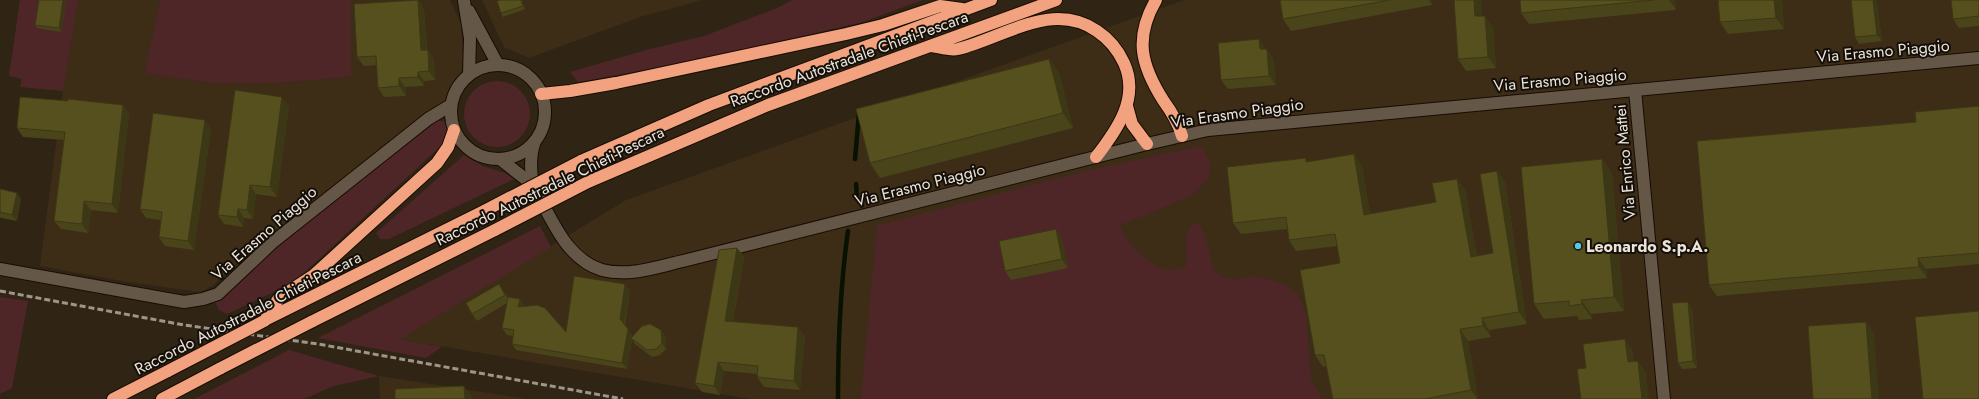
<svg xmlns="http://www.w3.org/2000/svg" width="1979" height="399" font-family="Jost,sans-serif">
<rect width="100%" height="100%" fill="#302415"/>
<g fill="#3d2d17">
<polygon points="78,0 160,0 146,73 209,83 278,83 351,77 351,0 450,0 461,24 464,70 449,97 265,238 212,286 200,292 122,281 40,266 63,91"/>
<polygon points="482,0 703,0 640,17 529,58 504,47"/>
<polygon points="1184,0 1979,0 1979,399 750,399 399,339 626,200"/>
<polygon points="379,376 528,399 380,399"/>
</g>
<g fill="#4e2628">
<polygon points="20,0 78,0 63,91 20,87 22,79 9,76"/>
<polygon points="160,0 351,0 351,77 278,83 209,83 145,73"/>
<polygon points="792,0 923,0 863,22 690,62 578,82 570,72 646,50 704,36 777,8"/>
<circle cx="497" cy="114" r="33"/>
<path d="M437 121H443C453 127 447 137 442 145L293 283 227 314 219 310 215 302 269 250Z"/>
<path d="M1201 146 1210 161 1208 180 1191 196 1120 225C1128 247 1161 282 1186 266 1188 253 1181 232 1195 223L1200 225 1208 245 1213 269 1220 276 1235 280 1253 276 1272 280 1286 285 1298 295 1306 314 1311 379 1322 399H861L877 226 1082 172Z"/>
<polygon points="464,155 483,166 505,173 514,179 389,239 380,239 376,233"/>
<polygon points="540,226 551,247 400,339 442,347 426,358 318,338"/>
<polygon points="0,297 28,301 12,388 0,394"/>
<polygon points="289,350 379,376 334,386 304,399 194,399"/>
</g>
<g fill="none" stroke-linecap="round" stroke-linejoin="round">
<g stroke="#071300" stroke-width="4.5">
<polyline points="855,159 859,113"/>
<polyline points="856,184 857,198"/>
<path d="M838 399C838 343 840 287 848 231"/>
</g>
<g stroke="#180d02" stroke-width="14">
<polyline id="street" points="0,269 184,302 203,299 218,294 273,242 428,119 451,105"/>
</g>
<g stroke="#180d02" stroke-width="14">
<g id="secondary">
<polyline points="464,1 470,38 469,75"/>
<polyline points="469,11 498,65"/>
<circle cx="498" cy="112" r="47"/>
<polyline points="1635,90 1664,399"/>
<path d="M535 141C530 155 530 169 533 184 534 191 540 199 544 206 557 231 572 261 602 270 629 277 657 267 683 261L1147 144 1208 130 1979 58"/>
<polyline points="500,159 533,185"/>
</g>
</g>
<g stroke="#180d02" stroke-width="14">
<g id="highway">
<path d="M1156 0C1134 38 1141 65 1163 100 1171 111 1178 122 1182 136"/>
<path d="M931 46C939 47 950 51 958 49 1003 38 1052 0 1097 31 1109 39 1118 50 1124 63 1140 98 1117 130 1096 157"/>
<polyline points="541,94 570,91 616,83 846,34 883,25 940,6 962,9"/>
<polyline points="1127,106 1132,124 1147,144"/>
<polyline points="581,161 709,105 991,0"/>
<polyline points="588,182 768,105 1056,0"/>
<polyline points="265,320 486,210"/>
<polyline points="264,321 279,298 314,275 437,163 448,147 454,130"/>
<polyline points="311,322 495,230"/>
<polyline points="113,399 168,371"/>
<polyline points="162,399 221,368"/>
</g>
</g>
<use href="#street" stroke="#655747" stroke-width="12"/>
<use href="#secondary" stroke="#655747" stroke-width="12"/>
<use href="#highway" stroke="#f2a27e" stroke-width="12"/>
<polyline stroke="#9f968a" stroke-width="3" stroke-dasharray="6 3" stroke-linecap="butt" points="0,291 184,325 318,344 623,399"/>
<g stroke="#180d02" stroke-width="14" stroke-linecap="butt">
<g id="highway-bridge">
<polyline points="486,210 581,161"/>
<polyline points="495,230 588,182"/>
<polyline points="221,368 311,322"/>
<polyline points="168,371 264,321"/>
</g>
</g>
<use href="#highway-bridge" stroke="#f2a27e" stroke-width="12"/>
</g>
<g fill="#4a441a">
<polygon points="63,0 66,4 61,32 37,28 35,25"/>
<polygon points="418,0 424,9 427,50 434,59 435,80 424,81 424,86 405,87 406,96 384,97 378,88 377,65 364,66 357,57"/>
<polygon points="500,0 522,0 525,9 503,17 501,13"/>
<polygon points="1280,0 1431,0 1432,5 1291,31 1283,19"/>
<polygon points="1520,0 1675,0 1676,10 1529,24 1521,13"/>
<polygon points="1718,0 1782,0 1784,29 1728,34 1720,22"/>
<polygon points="1851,0 1875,0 1877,3 1882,41 1859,44 1855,37"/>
<polygon points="1979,0 1979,26 1959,28 1953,19"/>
<polygon points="1482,16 1493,27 1496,68 1466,71 1458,59"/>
<polygon points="1259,39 1265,49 1273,58 1276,85 1228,89 1221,80"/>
<polygon points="1049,59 1059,73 1073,128 880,178 870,163"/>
<polygon points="123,105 129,114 118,213 91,210 88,233 61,229 54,221 64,140 23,137 17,128"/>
<polygon points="289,106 277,197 256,194 253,219 244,218 243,227 224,224 218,215"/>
<polygon points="1979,106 1979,264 1926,269 1927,278 1717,296 1709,285 1916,122"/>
<polygon points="211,129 194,250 165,246 159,237 161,220 146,218 140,209"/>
<polygon points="1602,159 1612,173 1624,311 1591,314 1592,319 1579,320 1577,316 1544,319 1534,304"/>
<polygon points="1309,162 1362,166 1370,214 1436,202 1457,179 1465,190 1477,256 1493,253 1497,171 1505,182 1527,324 1489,330 1491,337 1468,341 1478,399 1333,399 1326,366 1323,367 1315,355 1340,263 1337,246 1296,251 1289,240 1287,229 1241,234 1233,223"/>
<polygon points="0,189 17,193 21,199 17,221 1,218 0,217"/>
<polygon points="1056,229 1062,238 1068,268 1011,280 1005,271"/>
<polygon points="737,248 744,257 733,321 805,336 800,390 764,387 757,377 758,374 724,371 720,395 702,392 695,383"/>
<polygon points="499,284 508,298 520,299 524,305 524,307 566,332 630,290 625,325 632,335 632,337 661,330 666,337 666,349 660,355 652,357 635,344 632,339 627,369 516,350 512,344 513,336 507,335 502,328 507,303 477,321 472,314"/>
<polygon points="1692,308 1697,368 1682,369 1678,363"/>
</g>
<g fill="#3c3715">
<polygon points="63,0 66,4 61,32 59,28"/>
<polygon points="418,0 424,9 427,59 421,50"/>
<polygon points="521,0 522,0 525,9 523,6"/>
<polygon points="1429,0 1431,0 1432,5"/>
<polygon points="1474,0 1481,0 1483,28 1475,16"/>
<polygon points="1669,0 1675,0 1676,10"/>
<polygon points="1774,0 1782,0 1784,29 1776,18"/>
<polygon points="1873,0 1875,0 1877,3 1882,41 1877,35"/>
<polygon points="1485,16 1493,27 1496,68 1488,57"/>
<polygon points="1259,39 1265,48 1266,58 1260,49"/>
<polygon points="1267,49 1273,58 1276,85 1269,76"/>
<polygon points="428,50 434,59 435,80 429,71"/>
<polygon points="1049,59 1059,73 1073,128 1063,113"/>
<polygon points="418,72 424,81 424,86 418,77"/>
<polygon points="399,78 405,87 406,96 399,86"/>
<polygon points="282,97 289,106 277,197 270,187"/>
<polygon points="123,105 129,114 118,213 112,204"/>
<polygon points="205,120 211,129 194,250 188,241"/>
<polygon points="1354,154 1362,166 1372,226 1364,215"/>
<polygon points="1602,159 1612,173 1624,311 1614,297"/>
<polygon points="1497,171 1505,182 1527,324 1519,312"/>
<polygon points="1457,179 1465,190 1479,268 1471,257"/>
<polygon points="250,185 256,194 253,219 247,210"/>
<polygon points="17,193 21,199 17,221 12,215"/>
<polygon points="84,201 91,210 88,233 82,224"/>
<polygon points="238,209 244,218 243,227 237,217"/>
<polygon points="1056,229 1062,238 1068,268 1062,259"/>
<polygon points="737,248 744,257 731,330 725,321"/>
<polygon points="1918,258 1926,269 1927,278 1919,267"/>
<polygon points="625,284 630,290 624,325 620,319"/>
<polygon points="520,299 524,305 523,314 518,307"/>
<polygon points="1581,300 1591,314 1592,319 1582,304"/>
<polygon points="1688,302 1692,308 1697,368 1693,361"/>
<polygon points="1482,318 1489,330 1491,337 1483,326"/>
<polygon points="1866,322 1874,333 1879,399 1872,399"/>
<polygon points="798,327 805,336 800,390 794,381"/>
<polygon points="628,329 632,335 627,369 622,363"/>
<polygon points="1460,329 1468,341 1478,399 1477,399 1471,390"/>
<polygon points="661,330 666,337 666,349 662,343"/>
<polygon points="1625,339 1633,351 1636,374 1628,362"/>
<polygon points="1638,361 1646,372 1649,399 1642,399"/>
<polygon points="718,362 724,371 720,395 714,386"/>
<polygon points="464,386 472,397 472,399 465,399"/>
</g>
<g fill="#564f1e" stroke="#3c3715">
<polygon points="39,0 63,0 59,28 35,25"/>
<polygon points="418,0 421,50 428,50 429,71 418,72 418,77 399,78 399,86 378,88 376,56 357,57 354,4"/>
<polygon points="500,0 521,0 523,6 501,13 497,1"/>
<polygon points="1280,0 1390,0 1283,19"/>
<polygon points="1454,0 1474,0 1475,16 1485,16 1488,57 1458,59"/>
<polygon points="1520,0 1654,0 1521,13"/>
<polygon points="1718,0 1774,0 1776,18 1720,22"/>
<polygon points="1851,0 1873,0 1877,35 1855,37"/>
<polygon points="1951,0 1979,0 1979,16 1953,19"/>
<polygon points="1259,39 1260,49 1267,49 1269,76 1221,80 1218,43"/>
<polygon points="1049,59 1063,113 870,163 856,109"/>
<polygon points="235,90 282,97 270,187 250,185 247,210 238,209 237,217 218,215"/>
<polygon points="20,97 68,101 68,99 123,105 112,204 84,201 82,224 54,221 65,132 17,128"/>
<polygon points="1979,106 1979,253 1918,258 1919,267 1709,285 1697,141 1916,122 1915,112"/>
<polygon points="153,113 205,120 188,241 159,237 162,212 140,209"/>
<polygon points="1354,154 1364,215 1436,202 1432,183 1457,179 1471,257 1493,253 1480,174 1497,171 1519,312 1482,318 1483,326 1460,329 1471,390 1425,399 1333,399 1324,355 1315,355 1300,270 1340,263 1335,234 1289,240 1286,217 1233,223 1227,167 1306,158 1306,162"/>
<polygon points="1602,159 1614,297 1581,300 1582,304 1569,306 1569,301 1534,304 1521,167"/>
<polygon points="0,189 17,193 12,215 0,212"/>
<polygon points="1056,229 1062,259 1005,271 999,241"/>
<polygon points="737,248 725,321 798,327 794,381 757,377 758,366 718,362 714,386 695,383 719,250"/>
<polygon points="574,276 625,284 620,319 628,329 622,363 512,344 514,330 502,328 508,297 520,299 518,307 537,305 545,308 566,332"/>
<polygon points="499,284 505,295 472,314 466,303"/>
<polygon points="1688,302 1693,361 1678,363 1672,303"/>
<polygon points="1979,311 1979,399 1923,399 1915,317"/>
<polygon points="1866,322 1872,399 1813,399 1808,326"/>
<polygon points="650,324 661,330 662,343 656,349 647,350 631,338 642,326"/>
<polygon points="1625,339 1628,362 1638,361 1642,399 1581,399 1577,369 1586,368 1583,344"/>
<polygon points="464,386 465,399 395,399 395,389"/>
</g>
<circle fill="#56c9e1" stroke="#140f08" stroke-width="1.5" cx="1578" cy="246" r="4"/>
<g text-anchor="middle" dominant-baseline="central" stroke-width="4" stroke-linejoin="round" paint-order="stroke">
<g font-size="16" fill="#ece4db" stroke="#140f08">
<text transform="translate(1883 51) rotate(-5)">Via Erasmo Piaggio</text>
<text transform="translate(849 59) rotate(-20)">Raccordo Autostradale Chieti-Pescara</text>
<text transform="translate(1560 80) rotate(-5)">Via Erasmo Piaggio</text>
<text transform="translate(1237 113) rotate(-8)">Via Erasmo Piaggio</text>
<text transform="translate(1625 162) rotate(-95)">Via Enrico Mattei</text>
<text transform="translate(920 185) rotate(-14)">Via Erasmo Piaggio</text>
<text transform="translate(550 186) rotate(-26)">Raccordo Autostradale Chieti-Pescara</text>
<text transform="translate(264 233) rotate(-41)">Via Erasmo Piaggio</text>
<text transform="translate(248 313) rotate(-27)">Raccordo Autostradale Chieti-Pescara</text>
</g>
<g font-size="16" font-weight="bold" fill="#ece4db" stroke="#140f08" text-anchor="start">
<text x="1586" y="246">Leonardo S.p.A.</text>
</g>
</g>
</svg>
